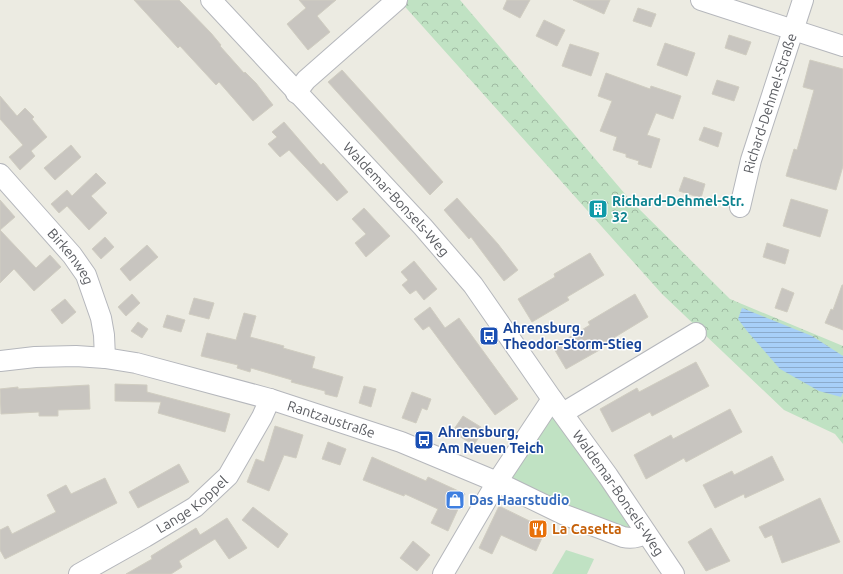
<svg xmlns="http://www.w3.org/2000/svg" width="843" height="574" font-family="Ubuntu,sans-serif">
<defs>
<pattern id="park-crowns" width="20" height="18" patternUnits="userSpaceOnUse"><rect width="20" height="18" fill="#c0e2c3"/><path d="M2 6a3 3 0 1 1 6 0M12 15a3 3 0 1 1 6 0" fill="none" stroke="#9fbaa2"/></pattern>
<pattern id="water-rules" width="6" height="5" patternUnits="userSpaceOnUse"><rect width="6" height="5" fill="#a7cff8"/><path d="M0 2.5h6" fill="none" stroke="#8babcc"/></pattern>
</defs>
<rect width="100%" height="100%" fill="#ecebe2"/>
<g fill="#c0e2c3">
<polygon points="553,409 641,530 630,535 504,482"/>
<polygon points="566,550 594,559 587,574 552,574"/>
</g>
<polygon fill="url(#park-crowns)" points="399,0 460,0 631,201 730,299 843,346 843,444 835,434 784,410 662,294"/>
<polygon fill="url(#water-rules)" points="742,308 812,336 843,356 843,393 841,397 819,391 780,369 747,331 738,319"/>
<g fill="#c8c5c0" stroke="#d0cdc1">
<polygon points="134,0 179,0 211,33 221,45 220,46 244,73 245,72 256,83 273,105 253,121 219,82 216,85 180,46 178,48"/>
<polygon points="299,0 336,0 317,16 330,32 308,50 287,24 306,8"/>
<polygon points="507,0 530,0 520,18 503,9"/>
<polygon points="573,0 610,0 604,14"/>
<polygon points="638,8 656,14 651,27 633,21"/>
<polygon points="544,20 565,30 557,46 536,36"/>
<polygon points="729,35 751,42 746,55 725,48"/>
<polygon points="665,43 695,53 687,76 657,65"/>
<polygon points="570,44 599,53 591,76 562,66"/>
<polygon points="810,60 843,69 843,166 836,190 786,176 794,149 797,150 814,90 803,87"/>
<polygon points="342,70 443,182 430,195 328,82"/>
<polygon points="606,73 650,89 651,86 681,96 673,119 656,113 647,135 660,139 651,168 638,164 639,161 626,157 626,154 613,150 617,137 600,131 612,101 598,96"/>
<polygon points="717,80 739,87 734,101 712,94"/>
<polygon points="0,96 17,116 25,108 34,117 32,119 47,137 31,151 35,156 20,170 9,157 23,145 0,119"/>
<polygon points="284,122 321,165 323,163 348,192 337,201 289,150 280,157 268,144 277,137 272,132"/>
<polygon points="704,127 722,133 718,147 699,140"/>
<polygon points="71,145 81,157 55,180 44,168"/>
<polygon points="96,173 106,183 91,196 107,213 89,230 67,206 59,213 51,204 67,190 72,196"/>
<polygon points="684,177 705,184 701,198 679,191"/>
<polygon points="457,198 498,244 518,270 504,281 471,237 469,239 444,210"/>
<polygon points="791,199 828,210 820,237 783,226"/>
<polygon points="0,200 15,217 0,230 36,268 50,255 61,267 34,291 14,269 0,283"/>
<polygon points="364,208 390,236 366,257 355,243 366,234 352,219"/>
<polygon points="105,237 114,247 101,259 92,249"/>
<polygon points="767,243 789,250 785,264 763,257"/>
<polygon points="147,245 158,257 130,281 120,269"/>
<polygon points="590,253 604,275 567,297 569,300 532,322 518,299 555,277 554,274"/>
<polygon points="414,261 437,289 424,300 416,290 410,294 402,285 408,280 401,272"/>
<polygon points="842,285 843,285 843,330 825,323 831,309 833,310"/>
<polygon points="782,288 794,293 787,312 775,308"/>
<polygon points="132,294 140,303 126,316 118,307"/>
<polygon points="635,294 648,317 602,345 603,348 566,369 553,347 590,325 588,322"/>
<polygon points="194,298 214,303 209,319 189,314"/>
<polygon points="65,299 76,312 62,324 51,310"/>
<polygon points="430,307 445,328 459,318 518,399 495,415 429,326 423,330 414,319"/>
<polygon points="244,313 256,316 250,337 284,346 283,348 315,357 312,368 343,377 337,397 325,394 325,391 291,382 292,380 251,368 250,372 237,368 238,365 201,356 207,333 236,340"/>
<polygon points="167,315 185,320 181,332 163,327"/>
<polygon points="138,322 148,329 142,338 131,331"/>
<polygon points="696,362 709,386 652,416 650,412 612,432 600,409 637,388 639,392"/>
<polygon points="115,384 147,385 147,392 230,414 225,432 158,413 161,402 115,401"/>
<polygon points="89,385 90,409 58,410 58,416 39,416 39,412 1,414 0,389 18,387 18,389"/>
<polygon points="364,386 376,389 371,407 359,403"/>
<polygon points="412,392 431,399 427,410 422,408 416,423 402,418"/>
<polygon points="730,409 742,432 686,462 684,458 646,479 634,455 671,435 673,439"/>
<polygon points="463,416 484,429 474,445 452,432"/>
<polygon points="275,426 303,435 296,458 284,455 269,491 247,482 256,459 264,462"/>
<polygon points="328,442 346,449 340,465 322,459"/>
<polygon points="772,456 784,480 745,498 744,494 715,508 703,485 732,471 734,475"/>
<polygon points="372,457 426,481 428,477 465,494 448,531 431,523 438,509 405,494 404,496 363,480"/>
<polygon points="179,464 189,482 138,508 129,492"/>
<polygon points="105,478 117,503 5,559 0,550 0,530 8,526 12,534 56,512 47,495 66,485 71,494"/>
<polygon points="820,498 840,542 782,563 772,535 765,538 759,527"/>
<polygon points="499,506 546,529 536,551 501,535 492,554 479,548"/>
<polygon points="253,507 288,534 278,548 242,520"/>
<polygon points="227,518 247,548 229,559 215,539 179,561 182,567 171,574 126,574 152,559 151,556 196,528 200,535"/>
<polygon points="711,528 730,561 706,571 688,542"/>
<polygon points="413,541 430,555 417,571 400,558"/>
</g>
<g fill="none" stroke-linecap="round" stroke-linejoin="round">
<g stroke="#b5b7bc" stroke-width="22">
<g id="minor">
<path id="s1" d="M211 0 423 227 473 285 552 399 608 476 674 574"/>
<polyline points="701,0 843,46"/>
<polyline points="296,93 306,80 397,0"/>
<path id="s2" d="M0 174 72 255 86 275 101 318 104 335 105 358"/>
<path id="s3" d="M740 207 751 160 803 0"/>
<path id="s4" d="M0 361 35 357 76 356 105 358 136 363 270 399 401 442 497 482 565 515 623 537C632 539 638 538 646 533"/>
<polyline points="563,413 696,333"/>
<path id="s5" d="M79 574 145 537 195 507 228 476 262 417 270 399"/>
<polyline points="443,574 497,482 552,399"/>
</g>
</g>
<use href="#minor" stroke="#fff" stroke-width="20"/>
</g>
<defs>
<g id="building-square" transform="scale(1)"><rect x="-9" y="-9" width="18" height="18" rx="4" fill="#0f9aa8" stroke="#fff"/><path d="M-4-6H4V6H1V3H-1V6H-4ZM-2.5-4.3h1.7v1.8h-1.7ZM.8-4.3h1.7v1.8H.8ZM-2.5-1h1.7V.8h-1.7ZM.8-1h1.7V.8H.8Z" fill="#fff"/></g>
<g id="bus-square" transform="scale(1)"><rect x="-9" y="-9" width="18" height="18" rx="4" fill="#1a4fb4" stroke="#fff"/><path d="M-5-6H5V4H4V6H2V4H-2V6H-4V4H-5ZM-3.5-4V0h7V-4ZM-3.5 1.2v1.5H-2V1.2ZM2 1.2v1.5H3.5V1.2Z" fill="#fff"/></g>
<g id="shop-square" transform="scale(1)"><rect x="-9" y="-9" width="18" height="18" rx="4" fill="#3f7fe0" stroke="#fff"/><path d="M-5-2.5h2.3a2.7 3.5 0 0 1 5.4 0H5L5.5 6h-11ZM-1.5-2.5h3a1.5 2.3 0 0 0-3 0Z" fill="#fff"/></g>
<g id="restaurant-square" transform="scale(1)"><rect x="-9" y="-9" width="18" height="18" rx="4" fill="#e8710a" stroke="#fff"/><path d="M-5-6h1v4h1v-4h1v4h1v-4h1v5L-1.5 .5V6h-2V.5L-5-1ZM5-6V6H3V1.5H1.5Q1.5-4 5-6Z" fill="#fff"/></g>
</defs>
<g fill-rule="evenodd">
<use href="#building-square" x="598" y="209"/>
<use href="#bus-square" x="489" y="336"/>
<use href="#bus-square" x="424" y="440"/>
<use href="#shop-square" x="455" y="500"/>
<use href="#restaurant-square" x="538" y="529"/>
</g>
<g text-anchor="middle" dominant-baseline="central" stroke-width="3" stroke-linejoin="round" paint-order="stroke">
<g font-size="14" fill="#5b5d62" stroke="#fff">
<text stroke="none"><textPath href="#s3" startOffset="108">Richard-Dehmel-Straße</textPath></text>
<text stroke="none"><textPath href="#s1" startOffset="272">Waldemar-Bonsels-Weg</textPath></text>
<text stroke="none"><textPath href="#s2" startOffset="109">Birkenweg</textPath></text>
<text stroke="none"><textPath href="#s4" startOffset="340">Rantzaustraße</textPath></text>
<text stroke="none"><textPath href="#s1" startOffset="641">Waldemar-Bonsels-Weg</textPath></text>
<text stroke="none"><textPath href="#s5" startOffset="133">Lange Koppel</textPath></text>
</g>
<g font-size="14" font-weight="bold" fill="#0d838f" stroke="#fff" text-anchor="start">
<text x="612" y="201">Richard-Dehmel-Str.<tspan x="612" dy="16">32</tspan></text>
</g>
<g font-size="14" font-weight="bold" fill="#164399" stroke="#fff" text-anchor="start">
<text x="503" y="328">Ahrensburg,<tspan x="503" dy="16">Theodor-Storm-Stieg</tspan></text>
<text x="438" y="432">Ahrensburg,<tspan x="438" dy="16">Am Neuen Teich</tspan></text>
</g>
<g font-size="14" font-weight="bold" fill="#366cbe" stroke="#fff" text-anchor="start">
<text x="469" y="500">Das Haarstudio</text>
</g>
<g font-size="14" font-weight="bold" fill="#c56008" stroke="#fff" text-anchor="start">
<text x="552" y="529">La Casetta</text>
</g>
</g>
</svg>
